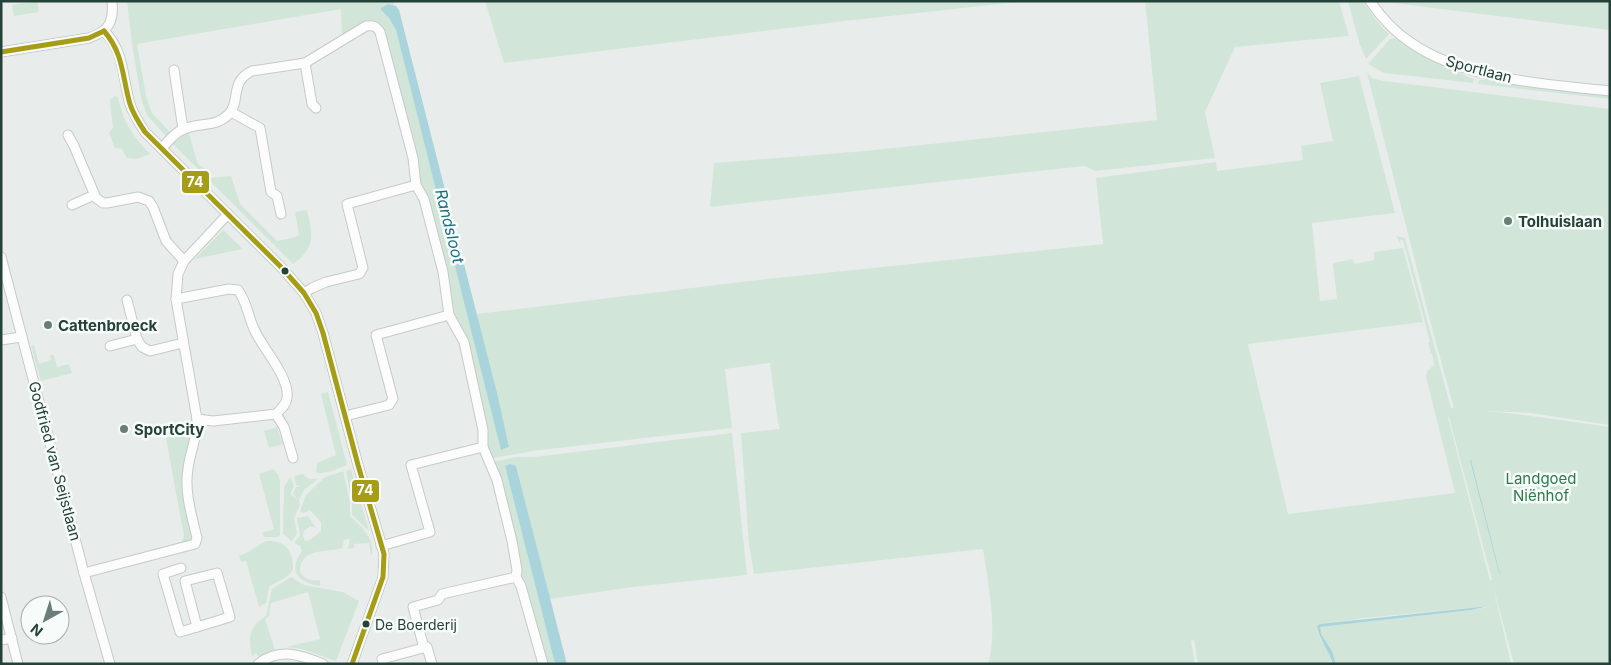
<svg xmlns="http://www.w3.org/2000/svg" width="1611" height="665" font-family="Inter,sans-serif">
<rect width="100%" height="100%" fill="#e8edeb"/>
<g fill="#d1e6d8" fill-rule="evenodd">
<polygon points="37,1 39,12 14,16 12,5"/>
<path d="M127 1H393L394 5C388 4 385 4 381 10L389 18 396 30 502 450 509 447 476 314 758 280 1103 244 1096 178 1216 162 1217 171 1303 160 1301 146 1333 141 1320 83 1359 76 1395 213 1312 223 1320 301 1337 299 1333 264 1334 263 1352 259 1355 264 1374 260V252L1403 248 1423 322 1248 344 1288 514 1455 493 1426 377 1427 371 1434 365 1436 372 1432 353H1431L1428 343 1430 342 1403 240H1400L1401 244 1396 236 1405 238 1451 408H1454L1433 332 1367 73 1372 78 1384 81 1610 109V425L1531 413 1486 411 1517 414 1610 427V664H1514L1493 586 1511 664H1336L1332 651 1321 634 1319 627 1471 610 1489 607V606L1365 618 1317 626 1321 641 1326 647 1333 664H1198L1194 640 1191 641 1195 664H988C998 630 988 584 983 549L754 574 749 545 741 433 780 429 778 423 770 363 725 369 732 428 532 451 494 458 491 457 455 316 448 272 436 224 419 176 414 139 381 25 373 22 342 37 341 9 137 44 146 96 152 113 170 132 166 136 147 115 141 98 132 44ZM1448 417H1449L1492 580H1490L1486 565Z"/>
<polygon points="485,1 1028,1 845,21 504,63"/>
<polygon points="1145,1 1339,1 1349,36 1235,47 1205,112 1215,158 1095,171 1085,166 710,207 714,163 865,151 1157,120"/>
<polygon points="1348,1 1362,1 1381,26 1389,34 1366,59 1360,45"/>
<polygon points="1377,1 1610,1 1610,30"/>
<path d="M1396 38C1415 50 1432 58 1453 68 1460 72 1465 77 1474 79L1473 83 1384 73 1368 64 1390 39Z"/>
<polygon points="1479,80 1497,80 1610,94 1610,99 1478,84"/>
<path d="M115 96 118 98C124 123 132 135 150 154L137 159 127 158 122 149 115 148 109 133 113 127 110 104V100Z"/>
<path d="M188 131 198 164 204 168 205 173 211 178 231 176 240 204 277 241 296 237 299 235 295 212 307 210C313 234 316 248 293 264L173 144Z"/>
<polygon points="223,230 243,249 195,259"/>
<polygon points="34,345 39,364 51,360 50,355 54,355 57,367 69,364 72,373 41,381 31,346"/>
<path d="M328 392 347 465C337 469 327 474 316 473L317 463 336 455 321 394Z"/>
<polygon points="277,427 283,444 269,448 264,431"/>
<polygon points="195,428 187,458 194,540 180,547 184,536 166,438"/>
<polygon points="732,433 747,575 633,587 550,599 516,466 505,466 555,664 548,664 518,566 493,462 516,457 534,457"/>
<polygon points="273,469 278,474 280,481 280,535 277,537 264,537 262,533 274,529 259,474"/>
<polygon points="351,469 369,531 352,515 352,502 346,471"/>
<path d="M343 471 350 502V516C362 527 374 537 372 555H371L369 543 354 544V548L348 549 350 538 344 540 342 548 340 549C324 552 300 549 300 571 304 580 311 581 320 580V586C297 582 288 571 302 551L300 546 294 543 300 535 297 518 308 516 316 528 310 526 304 531 303 536 305 541 310 540 321 531V522L310 510 304 513 300 511 306 495 325 477Z"/>
<polygon points="302,474 310,479 318,479 304,490 299,500 300,505 294,518 297,533 292,541 283,534 284,487 290,477 294,486 291,492 291,495 298,500 293,494 296,487 301,487 296,485 294,476"/>
<path d="M266 541C280 540 289 545 292 559 293 563 294 568 292 571 289 578 275 582 269 587L266 603 259 607 246 561 241 562 239 556 246 553Z"/>
<path d="M291 577 304 585 343 592 359 601 336 661 302 649 286 647 320 639 308 592 271 603 269 616 265 619 275 650 259 657 256 653 252 656C248 636 249 627 266 616L272 589Z"/>
</g>
<g fill="#a9d4db">
<polygon points="388,4 396,6 399,10 497,393 509,447 501,450 396,30 389,18 381,10 381,8"/>
<polygon points="1470,460 1471,460 1500,574 1499,573"/>
<polygon points="510,464 516,466 567,664 555,664 505,466"/>
<path d="M1489 606 1471 610 1320 627 1321 634 1332 651 1336 664H1333C1328 649 1320 641 1317 626L1320 624Z"/>
</g>
<g fill="none" stroke-linecap="round" stroke-linejoin="round">
<g stroke="#c5cac8" stroke-width="11">
<g id="minor">
<path d="M1370 1C1381 17 1393 31 1410 42 1464 80 1545 84 1610 91"/>
<path d="M104 31C125 52 122 77 130 104 133 114 139 123 145 132L281 267 304 293 316 313 323 333 358 465 384 554 383 577 352 664"/>
<path d="M1 52 89 38C109 31 114 22 112 1"/>
<polyline points="305,63 312,104 316,108"/>
<polyline points="174,70 183,129"/>
<polyline points="231,112 260,128 271,192 277,196 281,214"/>
<polyline points="68,135 74,146 96,198 103,203 107,203 138,197 149,201 153,207 166,241 184,261"/>
<path d="M162 148C168 142 174 133 182 130 199 121 214 129 229 114 241 101 229 82 252 71L305 63 366 26C373 25 376 26 380 32L413 158 416 185 424 199 443 272 449 315 464 342 483 430V447L497 480 512 541 517 570 516 577 521 586 543 664"/>
<polyline points="72,205 94,195"/>
<polyline points="1,257 84,573 110,664"/>
<polyline points="304,293 312,288 326,282 359,274 363,268 347,204 416,185"/>
<path d="M176 299 229 289 238 290C247 302 248 316 254 329 262 348 290 377 287 398 286 405 281 409 276 414L213 421 197 419"/>
<polyline points="127,300 137,339 142,347 150,351 183,343"/>
<polyline points="1,340 22,337"/>
<polyline points="110,346 137,339"/>
<polyline points="276,414 284,427 293,458"/>
<polyline points="345,416 389,405 393,399 376,335 449,315"/>
<polyline points="381,546 430,532 411,465 483,447"/>
<polyline points="181,568 163,574 180,632 197,627"/>
<path d="M84 573 195 544 197 538C192 516 184 492 188 469 190 451 198 436 197 419L176 299 178 274 184 261 228 214"/>
<polygon points="217,573 230,617 197,627 185,581"/>
<polyline points="1,597 18,664"/>
<polyline points="1,640 12,638"/>
<polyline points="424,648 413,607 438,600 442,594 516,577"/>
<path d="M258 664C280 647 301 655 323 664"/>
<polyline points="383,664 382,659 427,647 432,664"/>
</g>
</g>
<use href="#minor" stroke="#fcfcfc" stroke-width="9"/>
<g stroke="#f7fbf9" stroke-width="9">
<g id="bus-1">
<path d="M104 31C124 54 122 77 130 104 133 114 139 123 145 132L281 267 304 293 316 313 323 333 358 465 384 554 383 577 352 664"/>
<polyline points="1,52 89,38 104,31"/>
</g>
</g>
<use href="#bus-1" stroke="#a69d17" stroke-width="5"/>
</g>
<g fill="#697e78" stroke="#f7fbf9" stroke-width="2">
<circle cx="1508" cy="221" r="5"/>
<circle cx="48" cy="325" r="5"/>
<circle cx="124" cy="429" r="5"/>
</g>
<g fill="#24423a" stroke="#f7fbf9" stroke-width="2">
<circle cx="285" cy="271" r="4.5"/>
<circle cx="366" cy="624" r="4.5"/>
</g>
<g text-anchor="middle" dominant-baseline="central" stroke-width="5" stroke-linejoin="round" paint-order="stroke">
<g font-size="14" fill="#24423a" stroke="#f7fbf9" text-anchor="start">
<text x="375" y="624">De Boerderij</text>
</g>
<g font-size="15" fill="#24423a" stroke="#f7fbf9">
<text transform="translate(1479 69) rotate(15)">Sportlaan</text>
<text transform="translate(55 461) rotate(75)">Godfried van Seijstlaan</text>
</g>
<g font-size="15" font-weight="bold" fill="#24423a" stroke="#f7fbf9" text-anchor="start">
<text x="1518" y="221">Tolhuislaan</text>
<text x="58" y="325">Cattenbroeck</text>
<text x="134" y="429">SportCity</text>
</g>
<g font-size="15" fill="#2d7a4b" stroke="#f7fbf9">
<text x="1541" y="478">Landgoed<tspan x="1541" dy="17">Niënhof</tspan></text>
</g>
<g font-size="16" font-style="italic" fill="#1c6f80" stroke="#f7fbf9">
<text transform="translate(450 226) rotate(76)">Randsloot</text>
</g>
</g>
<g stroke="#f7fbf9" stroke-width="2">
<rect x="181" y="170" width="29" height="24" rx="5" fill="#a69d17"/>
<rect x="351" y="479" width="29" height="24" rx="5" fill="#a69d17"/>
</g>
<g font-size="14" text-anchor="middle" font-weight="bold" fill="#fff">
<text x="195" y="187">74</text>
<text x="365" y="495">74</text>
</g>
<rect width="1611" height="665" fill="none" stroke="#24423a" stroke-width="5"/>
<g transform="translate(45 620) rotate(219)"><circle r="24" fill="#f7fbf9" stroke="#a3b1ad"/>
<path d="M0-4L9 19L0 12L-9 19Z" fill="#697e78"/>
<text y="-8" font-size="14" font-weight="bold" text-anchor="middle" fill="#24423a">N</text>
</g>
</svg>
